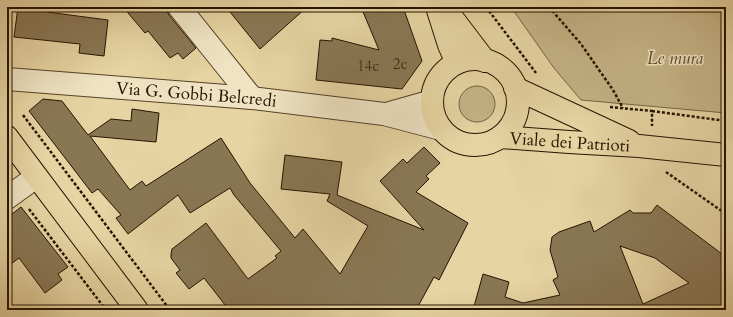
<svg xmlns="http://www.w3.org/2000/svg" width="733" height="317" font-family="Cardo,serif">
<rect width="100%" height="100%" fill="#e6d4a2"/>
<filter id="stains"><feTurbulence type="fractalNoise" baseFrequency=".005" numOctaves="4"/><feColorMatrix values="0 0 0 0 .2 0 0 0 0 .09 0 0 0 0 .02 0 0 0 .5 -.17"/></filter>
<radialGradient id="worn" r=".72"><stop offset=".6" stop-color="#630" stop-opacity="0"/><stop offset="1" stop-color="#630" stop-opacity=".3"/></radialGradient>
<g fill="#c5b386" stroke="#756243">
<polygon points="511,7 726,7 726,113 581,100 554,68"/>
<circle cx="477" cy="104" r="18"/>
</g>
<g fill="#897754" stroke="#251200" fill-rule="evenodd">
<polygon points="18,7 47,9 47,12 108,20 104,56 79,53 80,44 14,37"/>
<polygon points="123,7 165,7 169,15 196,48 183,59 178,53 170,58 148,31 145,33"/>
<polygon points="226,7 307,7 260,49"/>
<polygon points="361,7 403,7 422,61 402,89 316,80 320,40 332,41 332,38 379,50"/>
<polygon points="43,99 62,101 88,135 111,119 131,121 132,109 159,113 156,142 90,136 130,190 142,181 146,186 221,138 250,183 295,238 303,229 340,274 368,226 327,201 330,194 281,189 285,155 342,162 337,195 424,230 380,181 403,159 407,163 424,147 440,163 426,176 429,179 416,192 468,223 439,280 434,277 416,310 229,310 204,278 189,289 176,273 180,270 171,258 171,254 172,249 206,223 248,279 277,258 275,256 281,251 234,195 230,188 190,213 178,195 128,234 116,218 121,215 98,189 92,193 29,111"/>
<path d="M657 205 726 257V310H473L483 274 509 282 505 297 523 303 560 295 553 280 558 277 550 250 552 237 559 232 590 221 594 232 630 210 633 213H651ZM620 246 655 258 689 283 643 304Z"/>
<polygon points="21,207 68,267 58,274 62,280 45,293 19,258 7,267 7,218"/>
</g>
<g fill="none" stroke-linecap="round" stroke-linejoin="round">
<g stroke="#554228" stroke-width="24">
<g id="minor">
<polyline points="179,7 252,98"/>
<path id="s1" d="M7 79 252 98 384 114 441 129"/>
<polyline points="386,114 432,101"/>
<polyline points="7,198 36,177"/>
</g>
</g>
<g stroke="#251200" stroke-width="24">
<g id="major">
<polyline points="437,7 449,45 457,63"/>
<polyline points="444,7 485,61"/>
<circle cx="475" cy="102" r="43"/>
<polyline points="515,88 629,141"/>
<polyline points="7,137 137,310"/>
<path id="s2" d="M500 137 569 142 639 146 726 155"/>
</g>
</g>
<g stroke="#251200" stroke-width="2.5" stroke-dasharray="3 2" stroke-linecap="butt">
<polyline points="486,7 536,73"/>
<polyline points="549,7 581,44 613,90 623,108"/>
<polyline points="610,107 652,111 652,126"/>
<polyline points="652,111 726,121"/>
<polyline points="23,115 170,310"/>
<polyline points="666,172 726,214"/>
<polyline points="29,209 106,310"/>
</g>
<use href="#minor" stroke="#efe3c3" stroke-width="22"/>
<use href="#major" stroke="#e6d4a2" stroke-width="22"/>
</g>
<g text-anchor="middle" dominant-baseline="central" stroke-width="3" stroke-linejoin="round" paint-order="stroke">
<g font-size="15" fill="#3e2b15">
<text x="400" y="64">2c</text>
<text x="368" y="66">14c</text>
</g>
<g font-size="17" font-style="italic" fill="#5d4a2f" stroke="#efe3c3">
<text x="675" y="58">Le mura</text>
</g>
<g font-size="17" fill="#251200" stroke="#efe3c3">
<text stroke="none"><textPath href="#s1" startOffset="190">Via G. Gobbi Belcredi</textPath></text>
<text stroke="none"><textPath href="#s2" startOffset="70">Viale dei Patrioti</textPath></text>
</g>
</g>
<rect width="733" height="317" fill="none" stroke="#e6d4a2" stroke-width="24"/>
<rect x="8" y="8" width="717" height="301" fill="none" stroke="#251200" stroke-width="2"/>
<rect x="12" y="12" width="709" height="293" fill="none" stroke="#251200"/>
<rect width="100%" height="100%" filter="url(#stains)"/>
<rect width="100%" height="100%" fill="url(#worn)"/>
</svg>
